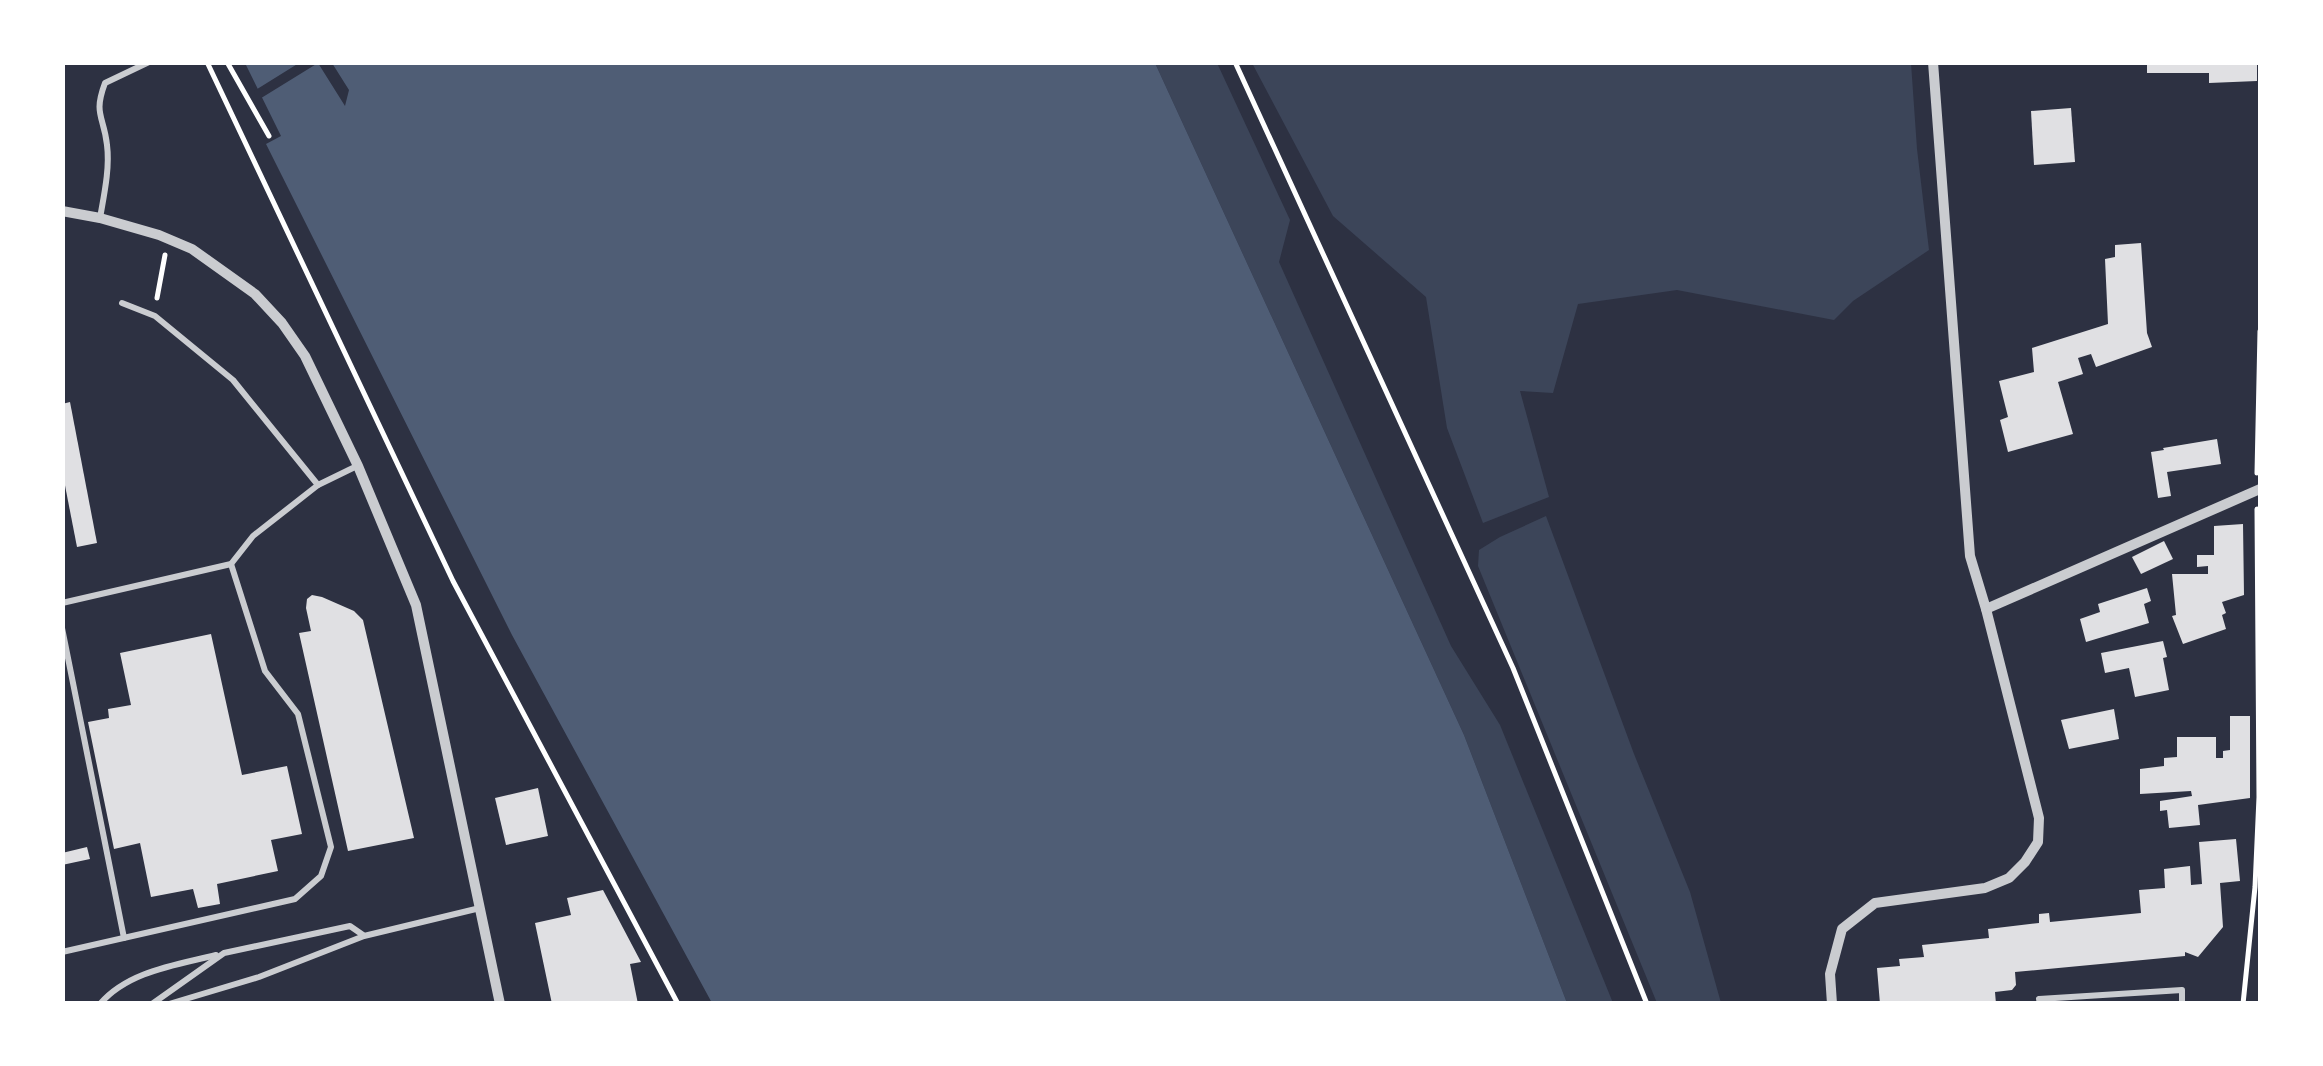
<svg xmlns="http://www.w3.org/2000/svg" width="2323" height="1066" font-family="'Open Sans',sans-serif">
<rect width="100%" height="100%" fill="#2d3142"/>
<g fill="#3c4559">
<polygon points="1155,63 1217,63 1290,220 1279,262 1451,646 1500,725 1613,1003 1567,1003 1464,735"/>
<polygon points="1252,63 1911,63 1917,149 1929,250 1853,301 1834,320 1677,290 1578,304 1553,393 1520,391 1549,497 1483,523 1447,428 1426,297 1333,216"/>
<polygon points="1546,516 1634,754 1690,892 1721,1003 1657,1003 1478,566 1479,550 1500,537"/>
</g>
<polygon fill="#4f5d75" points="245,63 1155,63 1464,735 1567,1003 712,1003 512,635 266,144 281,136"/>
<polygon fill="#2d3142" points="299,63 332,63 349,90 345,106 318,63 258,100 254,91"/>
<g fill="#e0e0e3">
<polygon points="2147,62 2257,62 2257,81 2209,83 2209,73 2147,73"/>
<polygon points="2071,108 2075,162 2034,165 2031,111"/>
<polygon points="2141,243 2147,333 2152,347 2096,367 2091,354 2078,358 2083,374 2058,382 2073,434 2008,452 2000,420 2008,417 1999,381 2034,372 2032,348 2108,324 2105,259 2115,257 2115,245"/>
<polygon points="70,402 97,543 77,547 62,470 62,404"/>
<polygon points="2217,439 2221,464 2167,472 2171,496 2158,498 2151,452 2164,450 2163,448"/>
<polygon points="2243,524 2244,595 2222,602 2226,613 2222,615 2226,629 2183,644 2172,616 2176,615 2172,574 2208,574 2208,566 2197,567 2197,555 2214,555 2214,526"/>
<polygon points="2164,541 2173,559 2141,574 2132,557"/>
<polygon points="2147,588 2151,601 2144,604 2149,623 2086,642 2080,619 2100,612 2098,604"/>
<polygon points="312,595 322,597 354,611 363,620 414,838 348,851 299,633 311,631 306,608 307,599"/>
<polygon points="211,634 242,775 287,766 302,834 271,840 278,871 217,884 220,904 198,908 193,889 151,897 140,843 114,849 88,722 109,718 108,709 131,705 120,653"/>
<polygon points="2163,641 2167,657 2163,658 2169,690 2135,697 2129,668 2105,673 2101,653"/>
<polygon points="2114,709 2119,739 2069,749 2061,720"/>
<polygon points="2230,716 2250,716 2250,798 2198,805 2200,825 2169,828 2167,810 2160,811 2160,801 2192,796 2191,791 2140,794 2140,769 2164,766 2164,758 2177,757 2177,737 2216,737 2216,758 2223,758 2223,751 2230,750"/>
<polygon points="538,788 548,836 506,845 495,798"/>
<polygon points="2236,839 2240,881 2220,883 2223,927 2198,957 2185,952 2185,956 2015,972 2016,985 2012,990 1995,992 1996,1004 1880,1004 1877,968 1900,966 1899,959 1924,957 1922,945 1989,938 1988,929 2039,923 2039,914 2049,913 2050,922 2141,913 2139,890 2165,888 2164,869 2190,866 2191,885 2202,884 2199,842"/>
<polygon points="87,847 90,859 62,865 62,853"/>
<polygon points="603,890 641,962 630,964 638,1004 552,1004 535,923 571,915 567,898"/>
</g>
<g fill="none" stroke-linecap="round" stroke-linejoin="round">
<g stroke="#fff" stroke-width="5">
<polyline points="207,62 453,581 678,1004"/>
<polyline points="227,62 269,136"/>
<polyline points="1235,62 1513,668 1647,1004"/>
<polyline points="157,298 165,255"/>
<polyline points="2257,473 2260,331"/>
<polyline points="2243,1004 2255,887 2259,797 2257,509"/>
</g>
<g stroke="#caccd0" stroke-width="6">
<path d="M100 218C104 195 110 168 107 145 104 116 93 115 105 83L149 62"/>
<polyline points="122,303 155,316 233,380 318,485"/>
<polyline points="62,603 231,564 253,536 318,485 357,466"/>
<polyline points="62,628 124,938"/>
<polyline points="62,952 295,899 321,876 331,847 298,714 265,671 231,564"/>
<path d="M100 1004C128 971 177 965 216 955"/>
<polyline points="152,1004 224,953 350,926 363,935"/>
<polyline points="169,1004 259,977 364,936 480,908"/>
<polyline points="2040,1004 2039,999 2182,990 2182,1004"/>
</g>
<g stroke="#caccd0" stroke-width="10">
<polyline points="62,211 100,218 159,235 192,249 255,294 282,323 305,356 358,466 416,605 500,1004"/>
<polyline points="1986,609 2260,489"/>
<polyline points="1832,1004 1830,974 1842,929 1875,903 1985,888 2009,878 2025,862 2038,842 2039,818 1986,609 1970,556 1933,62"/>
</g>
</g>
<rect width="2323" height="1066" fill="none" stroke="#ffffff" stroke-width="130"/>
</svg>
